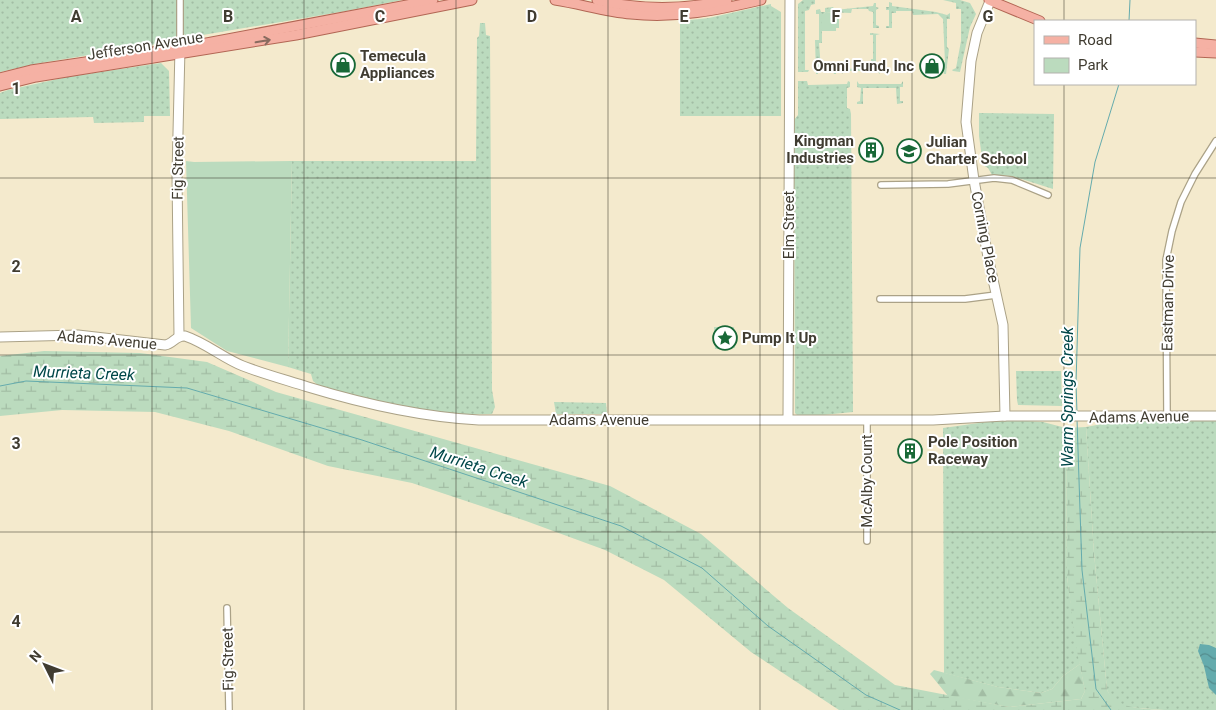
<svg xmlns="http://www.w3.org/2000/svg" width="1216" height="710" font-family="Roboto,sans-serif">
<defs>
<pattern id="grass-dots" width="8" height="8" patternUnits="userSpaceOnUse" patternTransform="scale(1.25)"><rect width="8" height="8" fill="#bbdbbe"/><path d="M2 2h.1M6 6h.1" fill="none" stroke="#a2bda4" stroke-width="1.8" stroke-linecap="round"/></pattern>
<pattern id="forest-firs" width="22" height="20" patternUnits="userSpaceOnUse" patternTransform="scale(1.25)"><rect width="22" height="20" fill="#bbdbbe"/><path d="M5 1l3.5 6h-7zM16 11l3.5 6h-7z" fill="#a2bda4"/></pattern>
<pattern id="wetland-marsh" width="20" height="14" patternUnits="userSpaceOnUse" patternTransform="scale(1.25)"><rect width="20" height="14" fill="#bbdbbe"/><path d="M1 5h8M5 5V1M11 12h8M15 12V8" fill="none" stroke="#a2bda4"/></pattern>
<pattern id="water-waves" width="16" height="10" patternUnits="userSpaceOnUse" patternTransform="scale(1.25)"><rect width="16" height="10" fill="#64abad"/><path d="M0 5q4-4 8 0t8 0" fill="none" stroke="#548c8d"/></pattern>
</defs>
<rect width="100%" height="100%" fill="#f4eacd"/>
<g fill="url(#grass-dots)">
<polygon points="0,0 178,0 178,19 176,24 176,36 169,42 40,63 0,72"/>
<polygon points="184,0 402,0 346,11 191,37 187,37 184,34"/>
<polygon points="803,0 815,0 815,4 811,5 809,10 805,11 805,70 809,70 808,72 798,72 798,4"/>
<polygon points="943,0 960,0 970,3 976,14 970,27 960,72 953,71 952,70 956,68 961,41 961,9 956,9 956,3"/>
<polygon points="889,2 892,3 892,6 936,12 947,15 950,13 950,19 947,19 947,47 949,49 946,74 944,74 943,70 932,71 931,74 930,73 930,68 942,68 942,62 945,62 943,19 938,14 913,15 912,11 896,11 896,13 892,13 892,28 886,28 886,26 889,26 889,10 886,10 886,7 889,7"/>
<polygon points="874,3 876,3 876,7 879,8 876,10 876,25 879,26 879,28 873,28 873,12 869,11 868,9 852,9 851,13 826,12 822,17 822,43 819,43 821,69 836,69 836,74 834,74 833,71 818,71 818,74 816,74 815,40 819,40 819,14 816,14 816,10 820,9 821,12 825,12 825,8 833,7 835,10 873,6"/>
<polygon points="771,4 771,6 781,12 781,116 680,116 680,21 709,18"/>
<polygon points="480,23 485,23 486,35 490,36 492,390 495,407 492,414 450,415 387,405 319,386 313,381 311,374 288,367 292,161 476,161 477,38 479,36"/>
<polygon points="870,33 880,34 876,35 876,67 880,67 880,74 877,71 844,71 842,74 841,69 871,68 871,59 873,59 873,35 870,35"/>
<polygon points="161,63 169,71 170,116 144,116 144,122 94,123 93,117 0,119 0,93 8,90 67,77"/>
<polygon points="798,81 807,81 808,85 847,84 848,81 850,82 850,87 847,88 847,108 850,109 851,114 853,412 803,417 797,415 795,413 794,156 794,120 798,115"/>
<polygon points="857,81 859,84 901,84 903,81 903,87 900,87 900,101 903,101 903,103 897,104 896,88 863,88 863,104 857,104 857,102 860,101 861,88 857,87"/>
<polygon points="979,113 1054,114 1053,189 1012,176 992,175 988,168 983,165 979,136"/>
<polygon points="1016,371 1061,371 1062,406 1018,405 1017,400"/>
<polygon points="554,402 606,403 607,413 604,414 556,414"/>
<path d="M1216 419V710H1164L1127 707 1117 704 1111 698 1107 690 1094 553 1086 427C1129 418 1172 419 1216 419Z"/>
<polygon points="1014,420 1043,422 1066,428 1067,577 1080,664 1063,676 1052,689 1041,693 998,687 944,673 943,428 993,421"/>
</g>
<polygon fill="url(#forest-firs)" points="1080,664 1085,691 1081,699 1009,707 948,696 930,674 934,670 998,687 1041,693 1052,689 1063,676"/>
<path fill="url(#wetland-marsh)" d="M44 351 140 353 207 362 276 392 610 486 701 534 788 608 895 685 1009 707 1081 699 1085 691 1076 646 1067 577 1066 428 1086 427 1094 553 1107 690C1117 710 1142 708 1164 710H839L751 652 664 580 605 550 526 521 412 483 328 466 229 431 155 412 62 410 0 416V356Z"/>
<g fill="#bbdbbe">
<polygon points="826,12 839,13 839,28 836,28 836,31 822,31 821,17"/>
<polygon points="186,161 194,162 292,161 288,367 227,351 191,328"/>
<polygon points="714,327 734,327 735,348 715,349"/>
</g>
<polygon fill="url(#water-waves)" points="1200,644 1209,645 1216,648 1216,695 1209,688 1204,666 1198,651"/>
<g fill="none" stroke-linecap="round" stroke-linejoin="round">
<g stroke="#64abad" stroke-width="1">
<polyline points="1129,21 1130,0"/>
<polyline points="0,386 26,381 187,388 362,440 621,526 702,568 768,626 866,695 900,710"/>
<polyline points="1077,413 1076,383 1080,248 1095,162 1119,84"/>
<polyline points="1077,419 1082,570 1096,689 1111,710"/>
</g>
<g stroke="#aba287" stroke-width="8">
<g id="street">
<polyline points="180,48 180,0"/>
<polyline points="881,185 948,184 994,178 1012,180 1048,195"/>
<polyline points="880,299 965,299 996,295"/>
<polyline points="1167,416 1166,260 1172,231 1181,202 1195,174 1216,141"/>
<polyline points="867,541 867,420"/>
<polyline points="227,608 229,710"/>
</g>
</g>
<g stroke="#aba287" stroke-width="11">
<g id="secondary">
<polyline points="990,1 977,33 971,61 966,122 974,180 988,257 1003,325 1005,416"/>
<polyline points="179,336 177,175 180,48"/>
<path d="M0 337 78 335 165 345C173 344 176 335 185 336 206 343 223 358 243 366 264 374 286 380 308 387 364 404 420 417 479 420H933L1005 416H1216"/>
<polyline points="788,419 790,0"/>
</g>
</g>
<g stroke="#b26654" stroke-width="11">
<g id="primary">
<path d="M555 0C581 4 606 12 631 14 676 19 718 10 761 0"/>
<path d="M597 0C641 10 684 10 727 0"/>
<polyline points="989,0 1040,21"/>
<polyline points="1195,43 1216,45"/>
<polyline points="1195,52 1216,53"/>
<polyline points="0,78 31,70 180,48 433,0"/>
<polyline points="0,86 36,77 296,35 472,0"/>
</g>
</g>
<use href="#street" stroke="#fff" stroke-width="5.5"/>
<use href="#secondary" stroke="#fff" stroke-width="9"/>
<use href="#primary" stroke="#f5b1a4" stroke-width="9"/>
</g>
<defs><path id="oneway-shaft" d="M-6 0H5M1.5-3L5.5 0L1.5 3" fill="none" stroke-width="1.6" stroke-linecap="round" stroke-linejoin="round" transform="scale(1.25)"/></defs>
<use stroke="#886b5f" href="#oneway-shaft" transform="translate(263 41) rotate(-10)"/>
<path fill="none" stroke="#403c31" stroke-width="1" stroke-opacity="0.55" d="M152 0V710M304 0V710M456 0V710M608 0V710M760 0V710M912 0V710M1064 0V21M1064 84V710M0 178H1216M0 355H1216M0 532H1216"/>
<defs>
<g id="shop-ring" transform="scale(1.25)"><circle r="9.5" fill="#fff" stroke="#186837" stroke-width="1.5"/><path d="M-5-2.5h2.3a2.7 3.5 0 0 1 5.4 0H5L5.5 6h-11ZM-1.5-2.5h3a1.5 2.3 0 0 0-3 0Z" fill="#186837"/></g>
<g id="building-ring" transform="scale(1.25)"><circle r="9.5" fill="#fff" stroke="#186837" stroke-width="1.5"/><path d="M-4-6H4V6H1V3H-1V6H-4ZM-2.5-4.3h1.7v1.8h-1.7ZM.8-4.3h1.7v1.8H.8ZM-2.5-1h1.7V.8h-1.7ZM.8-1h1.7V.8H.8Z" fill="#186837"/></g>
<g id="school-ring" transform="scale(1.25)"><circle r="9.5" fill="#fff" stroke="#186837" stroke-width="1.5"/><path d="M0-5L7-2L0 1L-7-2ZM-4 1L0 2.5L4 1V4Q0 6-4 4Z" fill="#186837"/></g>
<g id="sight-ring" transform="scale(1.25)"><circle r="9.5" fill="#fff" stroke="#186837" stroke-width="1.5"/><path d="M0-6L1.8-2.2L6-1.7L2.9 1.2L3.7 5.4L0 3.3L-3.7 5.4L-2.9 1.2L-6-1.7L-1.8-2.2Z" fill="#186837"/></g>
</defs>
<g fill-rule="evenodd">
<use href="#shop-ring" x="343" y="65"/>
<use href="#shop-ring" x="932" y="66"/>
<use href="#building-ring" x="871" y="150"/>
<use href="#school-ring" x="909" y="151"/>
<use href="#sight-ring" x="725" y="338"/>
<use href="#building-ring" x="910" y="451"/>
</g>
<g text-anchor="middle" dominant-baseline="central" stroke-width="4" stroke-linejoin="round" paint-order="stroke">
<g font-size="15" fill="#403c31" stroke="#fff">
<text transform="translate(145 46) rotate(-9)">Jefferson Avenue</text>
<text transform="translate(178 168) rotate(-89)">Fig Street</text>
<text transform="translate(789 225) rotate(-90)">Elm Street</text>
<text transform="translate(985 237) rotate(79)">Corning Place</text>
<text transform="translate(1168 303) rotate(-89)">Eastman Drive</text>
<text transform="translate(107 340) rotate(5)">Adams Avenue</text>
<text transform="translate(1139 417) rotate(-1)">Adams Avenue</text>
<text x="599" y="420">Adams Avenue</text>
<text transform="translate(867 481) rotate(-90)">McAlby Count</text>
<text transform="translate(228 659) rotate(-91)">Fig Street</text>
</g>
<g font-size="15" font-weight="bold" fill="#403c31" stroke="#fff" text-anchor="start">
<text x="360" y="56">Temecula<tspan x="360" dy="17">Appliances</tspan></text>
<text x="914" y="66" text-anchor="end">Omni Fund, Inc</text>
<text x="854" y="141" text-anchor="end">Kingman<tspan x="854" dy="17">Industries</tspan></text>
<text x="926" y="142">Julian<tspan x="926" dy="17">Charter School</tspan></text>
<text x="742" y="338">Pump It Up</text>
<text x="928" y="442">Pole Position<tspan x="928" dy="17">Raceway</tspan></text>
</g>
<g font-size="16" font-style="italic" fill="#014749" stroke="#fff">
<text transform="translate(84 373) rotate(2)">Murrieta Creek</text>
<text transform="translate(1067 397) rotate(-90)">Warm Springs Creek</text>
<text transform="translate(479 467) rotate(18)">Murrieta Creek</text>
</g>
</g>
<g font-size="16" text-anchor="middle" font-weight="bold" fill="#403c31" stroke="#fff" stroke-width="4" stroke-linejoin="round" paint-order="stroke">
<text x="76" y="22">A</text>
<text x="228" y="22">B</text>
<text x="380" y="22">C</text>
<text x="532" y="22">D</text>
<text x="684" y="22">E</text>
<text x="836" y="22">F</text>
<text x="988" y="22">G</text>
<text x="16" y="94">1</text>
<text x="16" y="272">2</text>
<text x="16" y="449">3</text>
<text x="16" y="627">4</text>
</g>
<rect x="1034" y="20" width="162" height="65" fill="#ffffff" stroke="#b3b1ad"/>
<rect x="1044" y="36" width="25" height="8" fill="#f5b1a4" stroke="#b3b1ad"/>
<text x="1078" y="45" font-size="15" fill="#403c31">Road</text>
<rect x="1044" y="58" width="25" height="15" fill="#bbdbbe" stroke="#b3b1ad"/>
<text x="1078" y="70" font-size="15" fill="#403c31">Park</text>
<g transform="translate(45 665) rotate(312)" stroke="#ffffff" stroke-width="4" paint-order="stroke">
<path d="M0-4L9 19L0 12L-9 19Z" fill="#403c31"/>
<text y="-8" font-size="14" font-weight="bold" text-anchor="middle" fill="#403c31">N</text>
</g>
</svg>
